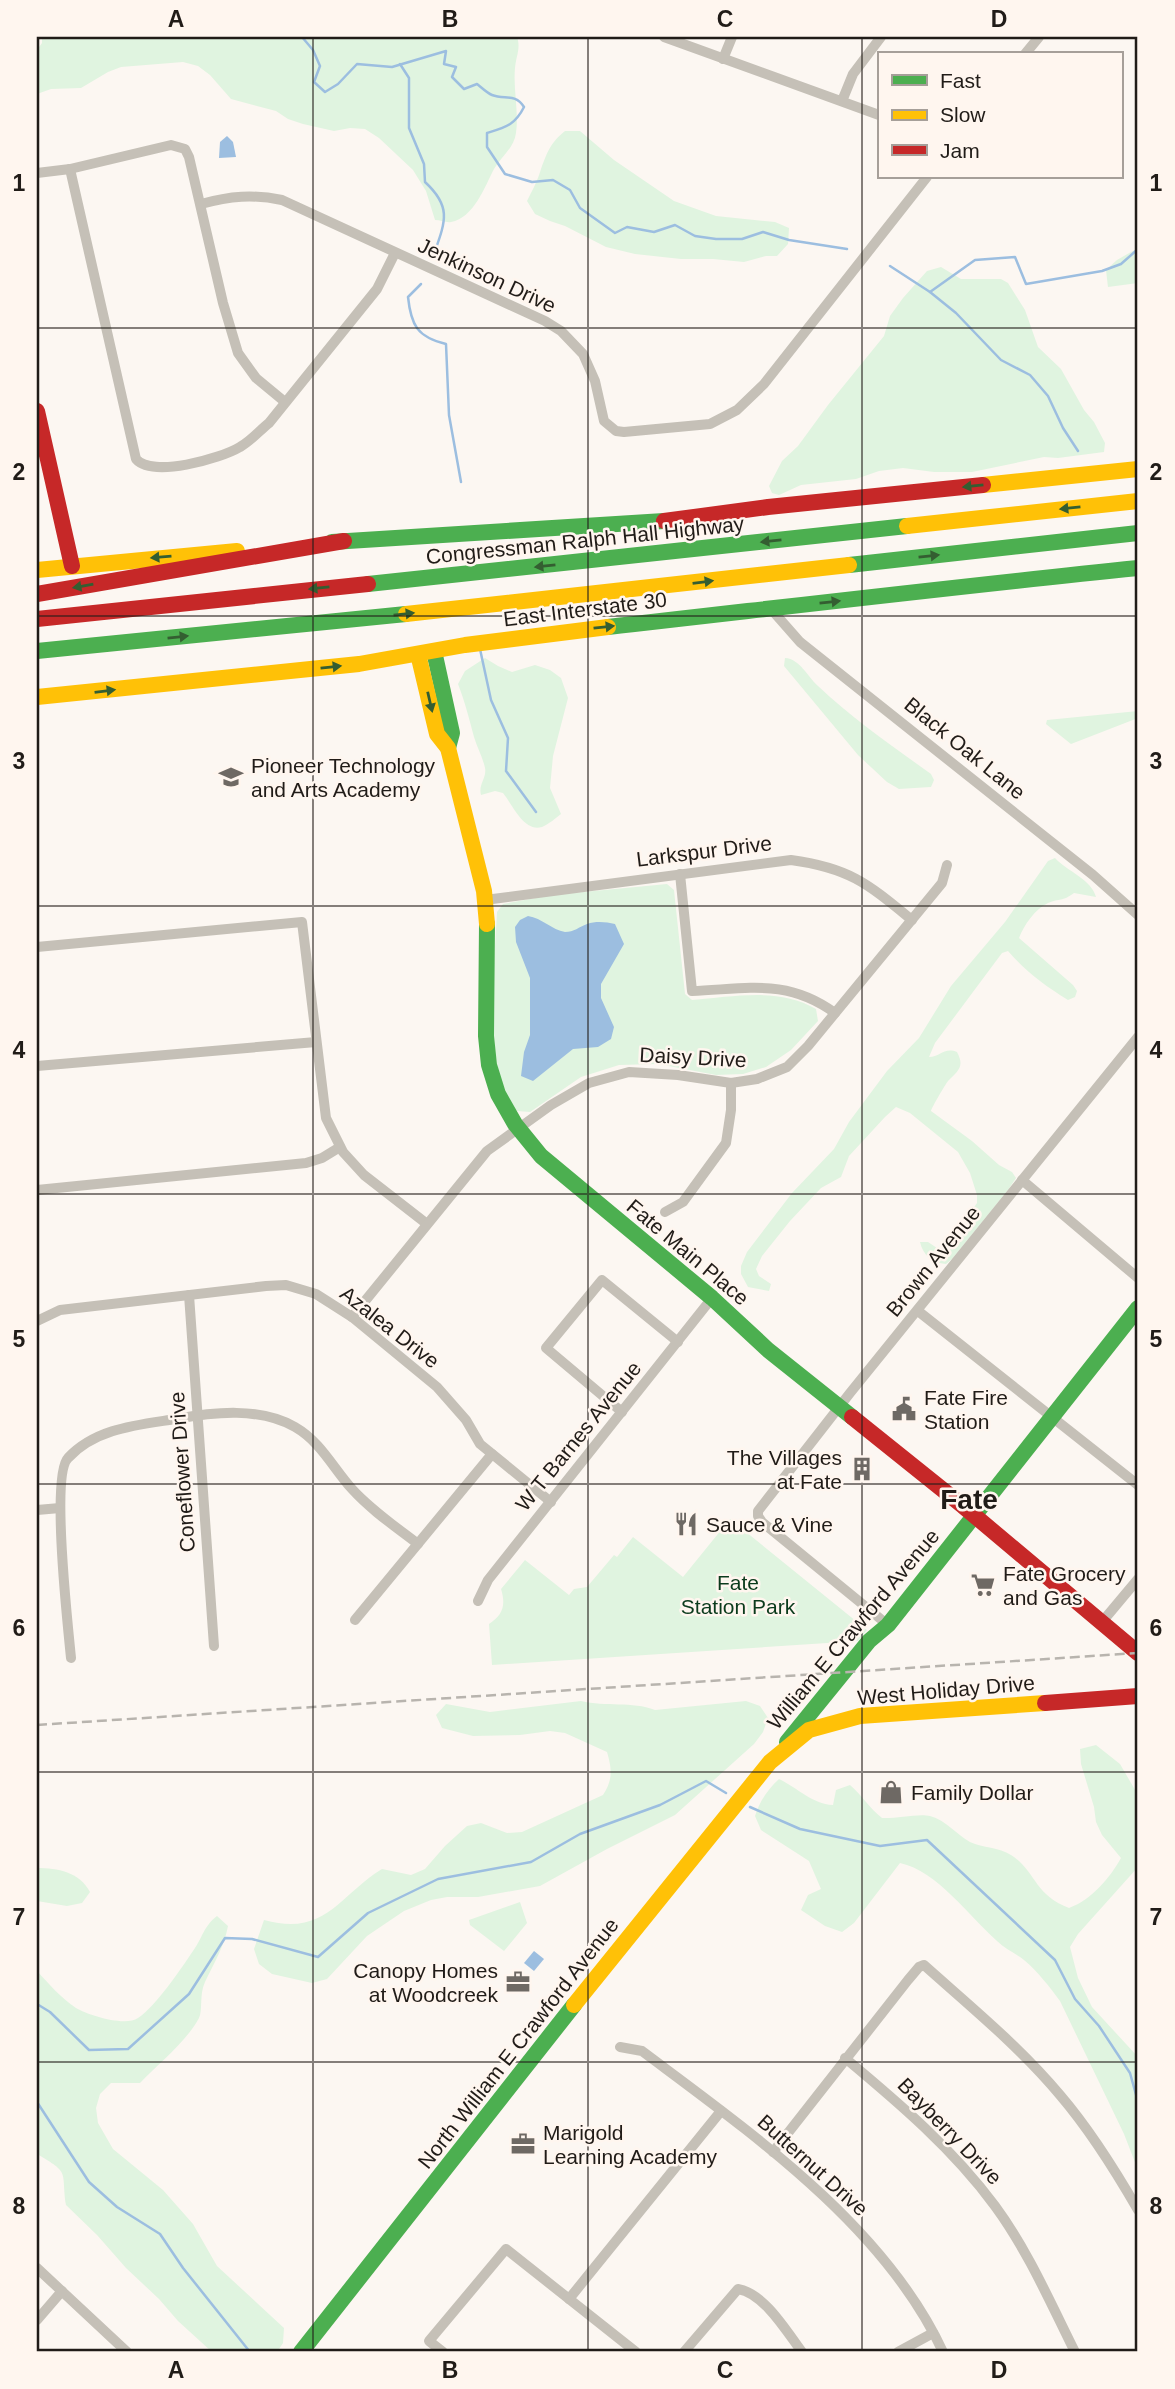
<svg xmlns="http://www.w3.org/2000/svg" width="1175" height="2389" font-family="Helvetica,sans-serif">
<rect width="100%" height="100%" fill="#fcf7f2"/>
<g fill="#e0f4e0">
<path d="M42 37H517C521 48 516 56 515 68 513 89 519 112 516 133 514 148 501 157 494 169 485 186 474 218 451 222 447 223 440 220 435 220L426 191 413 170 379 138 365 129 350 128 334 131 303 124 288 119 276 111 231 99 210 75 198 66 183 62 121 67 108 72 81 88 51 89 37 94V50L42 43Z"/>
<path d="M565 131H580L614 160 674 201 716 216 775 222 789 228 788 244 777 256H766L744 262 713 259H681L635 254 606 247 565 226 550 221 535 214 527 201C532 191 538 180 541 169 547 153 550 143 565 131Z"/>
<polygon points="1138,248 1138,283 1108,287 1106,270 1117,260"/>
<polygon points="941,267 961,279 1001,279 1008,283 1025,310 1038,347 1061,369 1084,410 1094,422 1105,443 1104,452 1058,458 1044,457 972,472 934,472 903,468 879,471 856,479 801,485 779,495 772,493 769,486 782,461 798,446 828,405 884,336 890,316 903,298 927,271"/>
<path d="M485 658 498 666 512 672 535 665 550 670 561 678 568 698 553 756 550 788 561 814C556 818 549 824 542 827 524 833 512 804 503 793L495 791 481 795C478 784 487 778 485 768 483 758 477 747 474 737 469 718 465 702 458 684L465 671Z"/>
<path d="M785 658C800 659 807 676 818 686 853 719 892 746 931 774L934 780 931 787 899 789 887 782 858 755 784 666Z"/>
<polygon points="1138,711 1138,718 1071,744 1046,724 1047,720"/>
<path d="M1055 858C1067 871 1092 880 1096 897L1074 893C1062 902 1060 898 1048 903 1035 909 1024 925 1019 938L1073 985 1077 991 1075 997 1068 1000C1045 986 1025 971 1008 951L1002 953 935 1043 929 1057C940 1057 944 1047 957 1052 965 1067 958 1071 948 1081 945 1085 932 1107 931 1111L972 1141 999 1165 1012 1172 1016 1178 1008 1190 952 1259 946 1264C932 1263 923 1255 920 1242H928L940 1250 946 1246 977 1203V1195L970 1173 958 1152 910 1113 896 1107 885 1117 849 1156 841 1177 821 1188 790 1221 762 1256 756 1269 759 1276 771 1284 769 1291 748 1287 741 1274V1266L747 1252 792 1193 834 1149 849 1122 887 1071 919 1038 951 986 1005 922 1048 861Z"/>
<path d="M667 884 674 890 685 994 692 1000C733 997 779 987 816 1009L818 1021 791 1050 766 1067 743 1074 716 1075 658 1064 619 1065 581 1077 530 1112 517 1111C482 1075 495 960 497 912L503 904 552 895Z"/>
<path d="M730 1519 867 1630 858 1641 492 1665 489 1624C503 1615 506 1605 501 1589L525 1560 569 1595 574 1589 587 1587 614 1555 617 1557 633 1537 683 1577Z"/>
<path d="M581 1701C606 1707 632 1701 655 1710L746 1701 760 1706 768 1718 763 1732 754 1744 675 1815 607 1849 540 1886 478 1897H447L431 1900 404 1911 367 1936 327 1979 312 1983 272 1974 259 1964 254 1949 264 1920C326 1937 338 1896 382 1869L411 1875 425 1869 445 1846 467 1826 481 1823 507 1833 522 1832 603 1795C613 1780 612 1769 607 1752L565 1733 550 1731 520 1735 473 1736 442 1728 436 1715 446 1704 490 1712Z"/>
<path d="M1096 1745 1120 1764 1138 1795V1867L1078 1934 1070 1947 1078 1978 1092 2007 1138 2057V2170L1124 2134 1060 2001C1050 1987 1037 1971 1024 1960 1015 1953 1005 1949 997 1941 969 1916 937 1871 900 1863L854 1923 842 1932 825 1926 801 1910 808 1895 821 1889 809 1861 761 1830 755 1816C760 1801 767 1790 779 1779 798 1788 812 1804 833 1805L836 1790 850 1785C862 1795 869 1808 882 1818 895 1819 919 1813 930 1816 946 1820 957 1835 970 1842 983 1848 999 1847 1011 1855 1036 1871 1034 1895 1069 1908 1091 1900 1110 1878 1121 1858L1102 1835 1096 1822 1094 1807 1081 1764 1080 1749Z"/>
<path d="M37 1868C58 1868 79 1872 90 1892L82 1903 67 1906 37 1901Z"/>
<polygon points="520,1902 527,1923 504,1951 470,1925 469,1920"/>
<path d="M217 1916 228 1926C224 1947 214 1963 205 1982 199 1995 203 2010 199 2018 187 2041 158 2064 140 2083H111L100 2094 96 2108 98 2123 113 2149 163 2190 193 2224 217 2266 284 2328 283 2343 277 2352H212L178 2321 159 2299 126 2268 97 2235 66 2205C61 2170 71 2174 37 2154V1971C49 1984 61 1998 76 2008 88 2015 125 2027 138 2018 155 2007 181 1969 193 1951 203 1937 203 1927 217 1916Z"/>
</g>
<g fill="#9cbee0">
<polygon points="227,136 233,142 236,157 219,158 220,142"/>
<path d="M528 916C542 918 552 930 565 932 574 932 579 927 587 924 596 921 606 922 615 924L624 944 601 984V998L614 1027 611 1039 598 1047 573 1049 533 1081 521 1076 524 1052 530 1035V978L516 942 515 927 520 920Z"/>
<polygon points="534,1951 544,1959 534,1971 524,1963"/>
</g>
<g fill="none" stroke-linecap="round" stroke-linejoin="round">
<g stroke="#9cbee0" stroke-width="2.5">
<path d="M302 37 313 50 320 66 314 82 325 92 338 84 357 64 392 67 446 51 444 64 456 67 452 77 464 89 477 84C481 87 487 93 492 95 505 100 515 93 524 107 515 125 506 127 487 133V147L505 174 532 182 553 180 570 190 580 208 615 233 627 227 654 232 675 225 695 236 716 239H742L763 232 789 240 847 249"/>
<path d="M400 64 409 78V128L424 164 425 182C451 206 446 220 435 251"/>
<polyline points="890,266 930,292 975,260 1015,257 1026,284 1102,271 1121,264 1138,249"/>
<path d="M421 284 408 297C411 325 417 337 446 344L449 415 461 482"/>
<polyline points="930,292 956,313 1001,360 1030,375 1048,396 1063,428 1078,451"/>
<polyline points="480,649 491,700 508,738 506,771 536,812"/>
<polyline points="750,1807 800,1829 880,1846 927,1840 1055,1960 1075,1999 1099,2026 1130,2073 1138,2102"/>
<polyline points="37,2004 50,2012 89,2050 128,2049 189,1994 225,1938 252,1939 318,1957 368,1913 438,1879 531,1862 580,1834 660,1805 706,1781 726,1793"/>
<polyline points="37,2102 89,2182 117,2207 160,2234 183,2268 250,2352"/>
</g>
<g stroke="#c5c0b7" stroke-width="10">
<polyline points="664,37 879,115"/>
<polyline points="1025,54 1039,37"/>
<polyline points="723,59 732,37"/>
<polyline points="842,101 853,74 881,37"/>
<path d="M70 169 136 459C152 478 220 459 240 447 251 441 259 431 269 423L377 289 395 253"/>
<polyline points="37,173 70,169 171,145 185,149 189,157 223,303 238,353 256,378 285,402"/>
<path d="M201 204C230 196 253 194 282 200L545 321 561 331 583 354 595 381 604 421 616 431 624 432 710 424 737 410 764 384 927 177"/>
<polyline points="771,609 800,642 1093,875 1138,915"/>
<path d="M680 874 692 991C748 989 787 978 835 1013"/>
<path d="M485 900 791 860C850 868 868 884 912 920"/>
<polyline points="37,947 302,922 326,1118 343,1152 364,1175 427,1224"/>
<polyline points="37,1066 316,1042"/>
<polyline points="1022,1180 1138,1278"/>
<polyline points="37,1190 306,1163 322,1158 340,1147"/>
<polyline points="665,1212 683,1202 726,1143 731,1110 731,1083"/>
<polyline points="189,1295 214,1646"/>
<polyline points="918,1311 1138,1485"/>
<polyline points="352,1317 487,1151 551,1105 589,1083 629,1072 678,1075 731,1083 757,1079 787,1067 808,1046 942,883 947,865"/>
<polyline points="37,1321 60,1310 266,1286 286,1285 316,1294 352,1317 437,1387 466,1420 480,1444 551,1502"/>
<polyline points="622,1412 546,1348 602,1280 678,1342"/>
<polyline points="37,1510 60,1508"/>
<polyline points="478,1601 488,1580 712,1298"/>
<polyline points="355,1620 492,1454"/>
<polyline points="1102,1622 1138,1579"/>
<polyline points="888,1625 762,1522 758,1516 758,1511 850,1393 1138,1037"/>
<path d="M71 1658C68 1627 51 1475 68 1458 96 1428 138 1425 176 1419 214 1412 260 1407 295 1427 321 1442 333 1468 352 1489 371 1510 396 1527 418 1544"/>
<path d="M620 2047 642 2051C750 2132 885 2226 943 2352"/>
<path d="M845 2058C899 2103 953 2149 995 2206 1028 2251 1050 2302 1075 2352"/>
<path d="M773 2152 908 1980 919 1967 924 1965C971 2007 1020 2047 1060 2095 1090 2130 1115 2170 1138 2210"/>
<polyline points="37,2268 127,2352"/>
<polyline points="569,2299 721,2111"/>
<polyline points="37,2320 62,2291"/>
<polyline points="443,2352 429,2341 506,2249 636,2352"/>
<path d="M684 2352 738 2289C764 2293 787 2332 802 2352"/>
<polyline points="898,2352 933,2333"/>
</g>
<g stroke="#4caf50" stroke-width="16">
<polyline points="332,542 664,521"/>
<polyline points="849,565 1138,533"/>
<polyline points="368,584 907,526"/>
<path d="M608 627C785 607 961 586 1138 568"/>
<polyline points="37,651 406,614"/>
<polyline points="434,651 452,733 448,748"/>
<polyline points="487,924 486,1036 489,1065 498,1094 515,1124 541,1156 712,1298 768,1350 852,1417"/>
<polyline points="787,1742 869,1641 888,1625 1138,1308"/>
<polyline points="301,2352 574,2005"/>
</g>
<g stroke="#ffc107" stroke-width="16">
<polyline points="983,485 1138,469"/>
<polyline points="907,526 1138,501"/>
<polyline points="37,570 237,551"/>
<polyline points="406,614 849,565"/>
<polyline points="418,654 437,734 448,748 484,891 487,924"/>
<polyline points="37,697 359,664 465,645 608,627"/>
<polyline points="574,2005 770,1762 809,1730 860,1716 1045,1703"/>
</g>
<g stroke="#c62828" stroke-width="16">
<polyline points="37,411 72,566"/>
<polyline points="664,521 768,507 983,485"/>
<polyline points="37,594 344,541"/>
<polyline points="37,619 368,584"/>
<polyline points="852,1417 963,1506 1138,1653"/>
<polyline points="1045,1703 1138,1696"/>
</g>
<polyline stroke="#b8b4ae" stroke-width="2.5" stroke-dasharray="10 5" stroke-linecap="butt" points="37,1725 1138,1653"/>
</g>
<defs><path id="oneway-solid" d="M-6-.8H1V-3.2L6.5 0L1 3.2V.8H-6Z" transform="scale(1.75)"/></defs>
<g fill="#345e31">
<use href="#oneway-solid" transform="translate(973 486) rotate(174)"/>
<use href="#oneway-solid" transform="translate(1070 508) rotate(174)"/>
<use href="#oneway-solid" transform="translate(771 541) rotate(174)"/>
<use href="#oneway-solid" transform="translate(929 556) rotate(-6)"/>
<use href="#oneway-solid" transform="translate(161 557) rotate(175)"/>
<use href="#oneway-solid" transform="translate(545 566) rotate(174)"/>
<use href="#oneway-solid" transform="translate(703 582) rotate(-7)"/>
<use href="#oneway-solid" transform="translate(83 586) rotate(170)"/>
<use href="#oneway-solid" transform="translate(319 588) rotate(174)"/>
<use href="#oneway-solid" transform="translate(830 602) rotate(-6)"/>
<use href="#oneway-solid" transform="translate(404 614) rotate(-6)"/>
<use href="#oneway-solid" transform="translate(604 627) rotate(-6)"/>
<use href="#oneway-solid" transform="translate(178 637) rotate(-6)"/>
<use href="#oneway-solid" transform="translate(331 667) rotate(-6)"/>
<use href="#oneway-solid" transform="translate(105 691) rotate(-7)"/>
<use href="#oneway-solid" transform="translate(430 702) rotate(77)"/>
</g>
<path fill="none" stroke="#211c18" stroke-width="2" stroke-opacity="0.55" d="M313 37V2352M588 37V2352M862 37V2352M37 328H1138M37 616H1138M37 906H1138M37 1194H1138M37 1484H1138M37 1772H1138M37 2062H1138"/>
<defs>
<g id="school-bare" transform="scale(1.89)"><path d="M0-5L7-2L0 1L-7-2ZM-4 1L0 2.5L4 1V4Q0 6-4 4Z" fill="#6e6964" stroke="#fff6ef" stroke-width="2.5" paint-order="stroke"/></g>
<g id="civic-bare" transform="scale(1.89)"><path d="M-.6-6.5H3V-4.5H.6V-3L4-1V1h2V6H-6V1h2V-1L-.6-3ZM-1.2 2.5V6h2.4V2.5Z" fill="#6e6964" stroke="#fff6ef" stroke-width="2.5" paint-order="stroke"/></g>
<g id="building-bare" transform="scale(1.89)"><path d="M-4-6H4V6H1V3H-1V6H-4ZM-2.5-4.3h1.7v1.8h-1.7ZM.8-4.3h1.7v1.8H.8ZM-2.5-1h1.7V.8h-1.7ZM.8-1h1.7V.8H.8Z" fill="#6e6964" stroke="#fff6ef" stroke-width="2.5" paint-order="stroke"/></g>
<g id="restaurant-bare" transform="scale(1.89)"><path d="M-5-6h1v4h1v-4h1v4h1v-4h1v5L-1.5 .5V6h-2V.5L-5-1ZM5-6V6H3V1.5H1.5Q1.5-4 5-6Z" fill="#6e6964" stroke="#fff6ef" stroke-width="2.5" paint-order="stroke"/></g>
<g id="supermarket-bare" transform="scale(1.89)"><path d="M-6-5.5h2.5l.6 2H6L4.5 2H-2.5L-4.4-4H-6ZM-1.5 3.2a1.3 1.3 0 1 0 .1 0ZM3 3.2a1.3 1.3 0 1 0 .1 0Z" fill="#6e6964" stroke="#fff6ef" stroke-width="2.5" paint-order="stroke"/></g>
<g id="shop-bare" transform="scale(1.89)"><path d="M-5-2.5h2.3a2.7 3.5 0 0 1 5.4 0H5L5.5 6h-11ZM-1.5-2.5h3a1.5 2.3 0 0 0-3 0Z" fill="#6e6964" stroke="#fff6ef" stroke-width="2.5" paint-order="stroke"/></g>
<g id="office-bare" transform="scale(1.89)"><path d="M-6-3h4V-5.5h4V-3h4V5H-6ZM-1-4.5V-3h2v-1.5ZM-6 0V1H6V0Z" fill="#6e6964" stroke="#fff6ef" stroke-width="2.5" paint-order="stroke"/></g>
</defs>
<g fill-rule="evenodd">
<use href="#school-bare" x="231" y="777"/>
<use href="#civic-bare" x="904" y="1409"/>
<use href="#building-bare" x="862" y="1469"/>
<use href="#restaurant-bare" x="686" y="1524"/>
<use href="#supermarket-bare" x="983" y="1585"/>
<use href="#shop-bare" x="891" y="1792"/>
<use href="#office-bare" x="518" y="1982"/>
<use href="#office-bare" x="523" y="2144"/>
</g>
<g text-anchor="middle" dominant-baseline="central" stroke-width="5" stroke-linejoin="round" paint-order="stroke">
<g font-size="21" fill="#211c18" stroke="#fff6ef">
<text transform="translate(487 275) rotate(25)">Jenkinson Drive</text>
<text transform="translate(585 540) rotate(-6)">Congressman Ralph Hall Highway</text>
<text transform="translate(585 609) rotate(-7)">East Interstate 30</text>
<text transform="translate(965 748) rotate(39)">Black Oak Lane</text>
<text transform="translate(704 851) rotate(-7)">Larkspur Drive</text>
<text transform="translate(693 1057) rotate(3)">Daisy Drive</text>
<text transform="translate(688 1252) rotate(40)">Fate Main Place</text>
<text transform="translate(933 1261) rotate(-51)">Brown Avenue</text>
<text transform="translate(390 1327) rotate(38)">Azalea Drive</text>
<text transform="translate(578 1436) rotate(-51)">W T Barnes Avenue</text>
<text transform="translate(182 1472) rotate(-94)">Coneflower Drive</text>
<text transform="translate(853 1629) rotate(-50)">William E Crawford Avenue</text>
<text transform="translate(946 1690) rotate(-5)">West Holiday Drive</text>
<text transform="translate(518 2043) rotate(-52)">North William E Crawford Avenue</text>
<text transform="translate(950 2131) rotate(46)">Bayberry Drive</text>
<text transform="translate(813 2165) rotate(42)">Butternut Drive</text>
</g>
<g font-size="21" fill="#211c18" stroke="#fff6ef" text-anchor="start">
<text x="251" y="765">Pioneer Technology<tspan x="251" dy="24">and Arts Academy</tspan></text>
<text x="924" y="1397">Fate Fire<tspan x="924" dy="24">Station</tspan></text>
<text x="842" y="1457" text-anchor="end">The Villages<tspan x="842" dy="24">at Fate</tspan></text>
<text x="706" y="1524">Sauce &amp; Vine</text>
<text x="1003" y="1573">Fate Grocery<tspan x="1003" dy="24">and Gas</tspan></text>
<text x="911" y="1792">Family Dollar</text>
<text x="498" y="1970" text-anchor="end">Canopy Homes<tspan x="498" dy="24">at Woodcreek</tspan></text>
<text x="543" y="2132">Marigold<tspan x="543" dy="24">Learning Academy</tspan></text>
</g>
<g font-size="21" fill="#0b3b1c" stroke="#fff6ef">
<text x="738" y="1582">Fate<tspan x="738" dy="24">Station Park</tspan></text>
</g>
<g font-size="28" font-weight="bold" fill="#211c18" stroke="#fff6ef">
<text x="969" y="1499">Fate</text>
</g>
</g>
<rect width="1175" height="2389" fill="none" stroke="#fff6ef" stroke-width="77"/>
<rect x="878" y="52" width="245" height="126" fill="#fff6ef" stroke="#a69f99" stroke-width="2"/>
<rect x="892" y="75" width="35" height="10" fill="#4caf50" stroke="#a69f99" stroke-width="2"/>
<text x="940" y="88" font-size="21" fill="#211c18">Fast</text>
<rect x="892" y="110" width="35" height="10" fill="#ffc107" stroke="#a69f99" stroke-width="2"/>
<text x="940" y="122" font-size="21" fill="#211c18">Slow</text>
<rect x="892" y="145" width="35" height="10" fill="#c62828" stroke="#a69f99" stroke-width="2"/>
<text x="940" y="158" font-size="21" fill="#211c18">Jam</text>
<rect x="38" y="38" width="1098" height="2312" fill="none" stroke="#211c18" stroke-width="2.5"/>
<g font-size="23" text-anchor="middle" font-weight="bold" fill="#211c18">
<text x="176" y="27">A</text>
<text x="450" y="27">B</text>
<text x="725" y="27">C</text>
<text x="999" y="27">D</text>
<text x="19" y="191">1</text>
<text x="1156" y="191">1</text>
<text x="19" y="480">2</text>
<text x="1156" y="480">2</text>
<text x="19" y="769">3</text>
<text x="1156" y="769">3</text>
<text x="19" y="1058">4</text>
<text x="1156" y="1058">4</text>
<text x="19" y="1347">5</text>
<text x="1156" y="1347">5</text>
<text x="19" y="1636">6</text>
<text x="1156" y="1636">6</text>
<text x="19" y="1925">7</text>
<text x="1156" y="1925">7</text>
<text x="19" y="2214">8</text>
<text x="1156" y="2214">8</text>
<text x="176" y="2378">A</text>
<text x="450" y="2378">B</text>
<text x="725" y="2378">C</text>
<text x="999" y="2378">D</text>
</g>
</svg>
